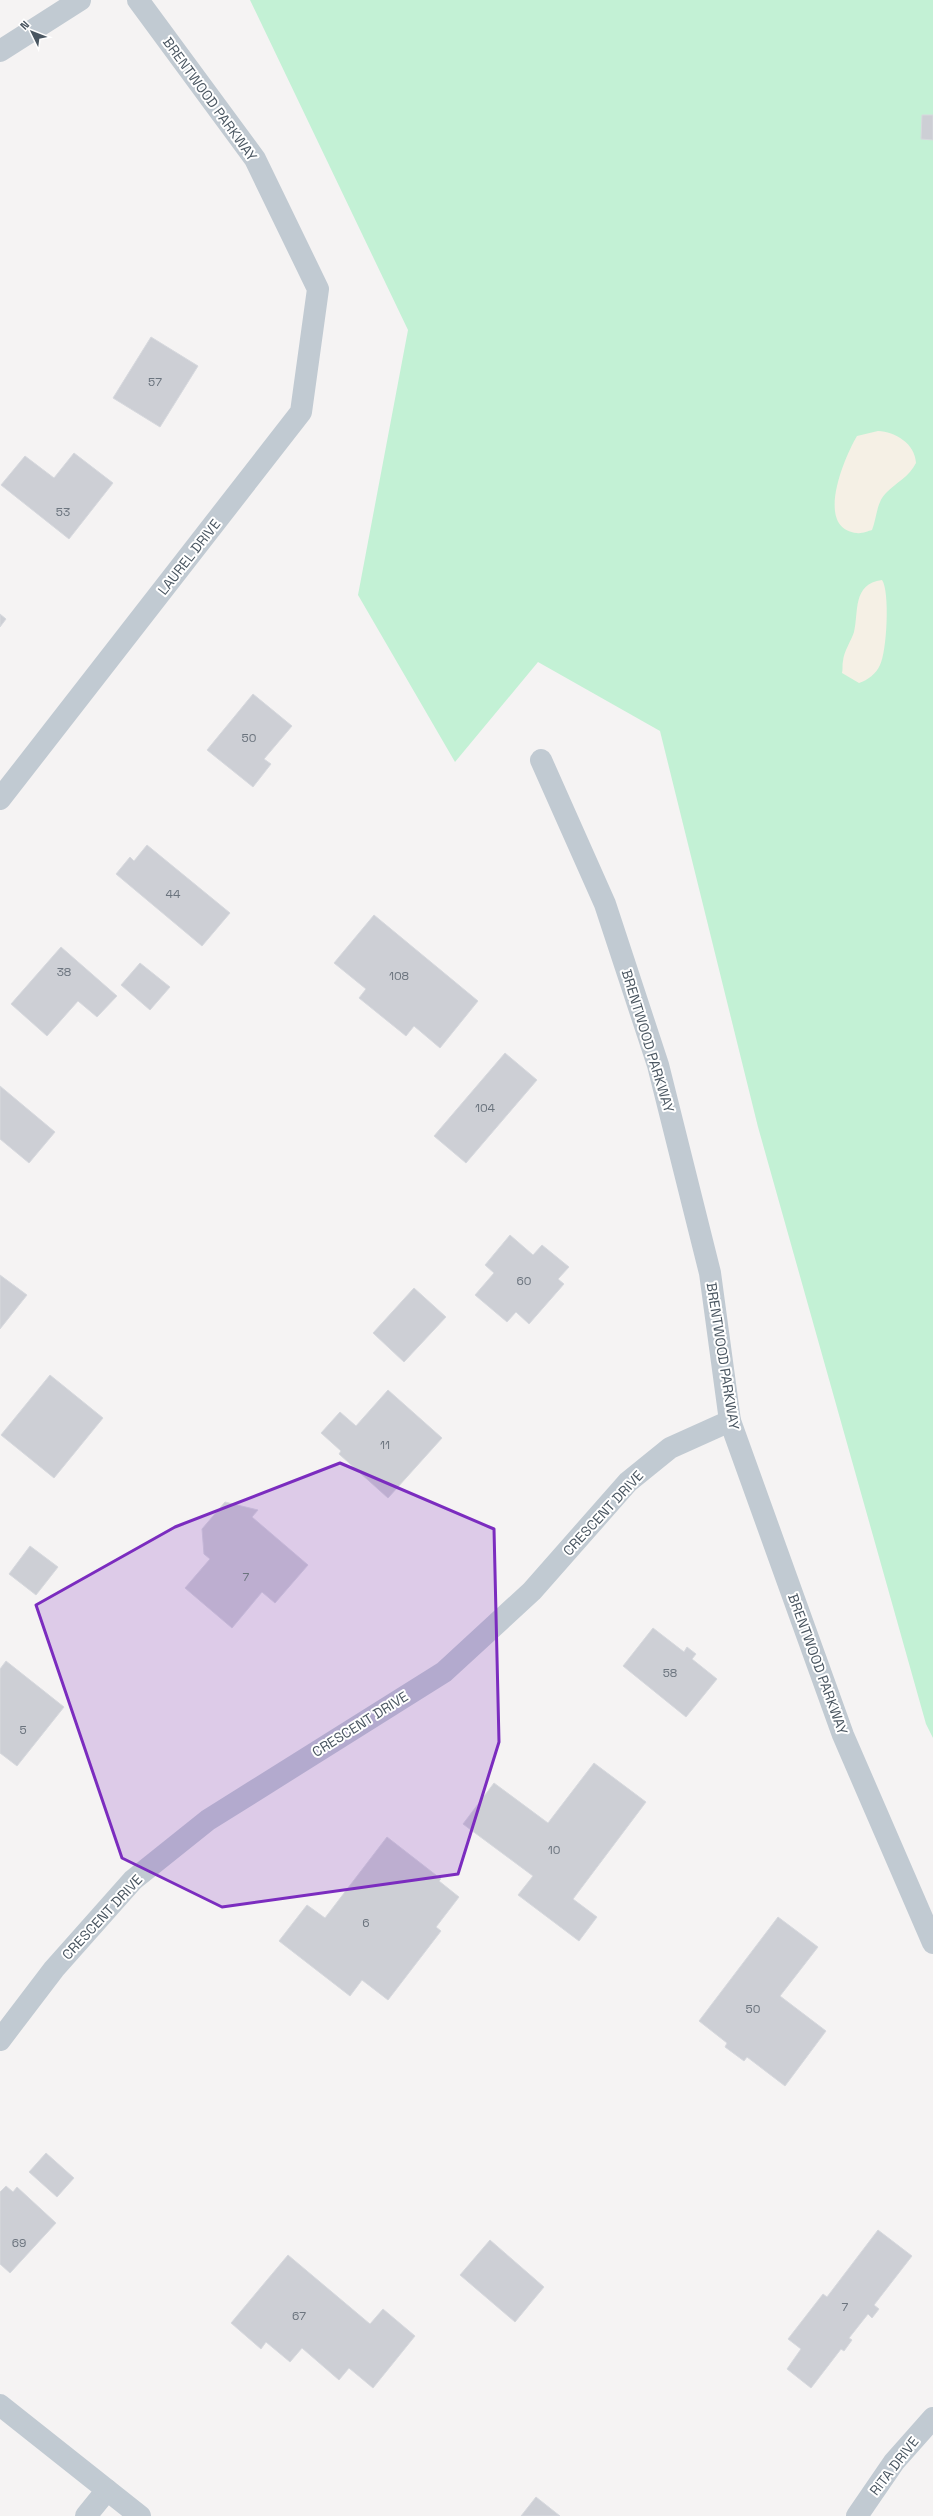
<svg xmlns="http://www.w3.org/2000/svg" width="933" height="2516" font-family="'Space Grotesk',sans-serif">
<rect width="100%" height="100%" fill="#f5f3f3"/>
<polygon fill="#c3f1d5" points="250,0 933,0 933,1738 926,1724 758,1127 660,731 538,662 455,762 358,595 408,330"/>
<g fill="#f5f0e5">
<path d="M878 431C895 432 915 443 916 463 909 477 897 482 887 492 876 502 877 518 872 530 868 531 861 534 857 533 814 529 844 458 857 436Z"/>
<path d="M882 580C890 591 887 652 880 665 876 674 868 680 859 683L842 673C843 669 842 665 843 661 844 651 851 641 854 632 859 612 852 584 882 580Z"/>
</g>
<g fill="#cdcfd5" stroke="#d7d9de">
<polygon points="922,115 933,115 933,140 921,139"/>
<polygon points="151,337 198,366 160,427 113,398"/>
<polygon points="74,453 113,483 69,539 1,485 25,456 54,478"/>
<polygon points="0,614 6,619 0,627"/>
<polygon points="253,694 292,726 264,759 271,764 253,787 207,750"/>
<polygon points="147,845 230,913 202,946 116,874 130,857 134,861"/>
<polygon points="374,915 478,1001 440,1048 414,1026 406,1036 359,998 366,989 334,963"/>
<polygon points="61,947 117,996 97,1017 78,1001 47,1036 11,1004"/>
<polygon points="140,963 170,987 150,1010 121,985"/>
<polygon points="505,1053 537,1080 466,1163 434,1136"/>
<polygon points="0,1086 55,1132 29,1163 0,1139"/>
<polygon points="510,1235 533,1255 542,1245 569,1267 558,1279 564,1284 529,1324 516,1312 507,1322 475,1295 494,1273 485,1265"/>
<polygon points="0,1275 27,1295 0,1329"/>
<polygon points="414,1288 446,1317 404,1362 373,1333"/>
<polygon points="50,1375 103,1418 54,1478 1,1435"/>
<polygon points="388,1390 442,1438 388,1498 339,1454 341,1451 321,1433 340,1412 356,1426"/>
<polygon points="225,1502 258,1510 252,1517 308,1565 275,1603 262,1592 232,1628 185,1588 210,1559 204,1554 202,1529"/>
<polygon points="30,1546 58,1567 36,1595 9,1574"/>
<polygon points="653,1628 684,1652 687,1647 696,1654 692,1659 717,1679 686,1717 623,1666"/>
<polygon points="6,1661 64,1707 17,1766 0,1753 0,1669"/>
<polygon points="594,1763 646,1802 573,1899 597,1917 579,1941 518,1895 533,1876 463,1824 494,1783 548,1823"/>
<polygon points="387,1837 441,1879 439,1881 459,1897 436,1927 441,1931 388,2000 362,1980 350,1996 279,1941 307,1905 325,1918"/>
<polygon points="778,1917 818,1947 780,1996 826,2031 785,2086 747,2057 744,2061 725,2047 727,2043 699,2021"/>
<polygon points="46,2153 74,2178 57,2197 29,2172"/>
<polygon points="6,2186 13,2192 17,2187 56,2223 10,2273 0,2264 0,2192"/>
<polygon points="878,2230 912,2256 874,2305 879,2309 872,2318 868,2314 849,2338 852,2340 844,2351 841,2349 811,2388 787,2369 801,2349 788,2339 823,2294 827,2297"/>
<polygon points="490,2240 544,2287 515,2322 460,2275"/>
<polygon points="288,2255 370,2324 383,2309 415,2336 373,2388 349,2368 339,2380 302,2348 290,2362 266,2342 261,2349 231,2323"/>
<polygon points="536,2497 560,2516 521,2516"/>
</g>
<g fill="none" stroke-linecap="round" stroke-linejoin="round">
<g stroke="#c1cad2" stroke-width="22">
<polyline points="0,51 80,0"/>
<polyline points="541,760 605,904 658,1065 710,1273 730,1421 843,1735 933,1943"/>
<polyline points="0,799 301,412 318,289 255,159 138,0"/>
<polyline points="0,2040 54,1969 133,1880 208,1820 444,1672 532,1591 628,1482 670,1448 730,1421"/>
<polyline points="86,2516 107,2490"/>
<polyline points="857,2516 894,2462 933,2418"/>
</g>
<polyline stroke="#c1cad2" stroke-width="22" points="0,2405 140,2516"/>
</g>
<path fill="#7b2cbf" fill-opacity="0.2" stroke="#7b2cbf" stroke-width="3" stroke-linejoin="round" d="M340 1463 494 1529 499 1742 458 1874 222 1907 122 1858 36 1605 175 1527Z"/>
<g text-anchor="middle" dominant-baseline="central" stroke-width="4" stroke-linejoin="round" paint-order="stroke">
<g font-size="12" fill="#6b747e">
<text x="155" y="382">57</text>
<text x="63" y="512">53</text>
<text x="249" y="738">50</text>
<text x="173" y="894">44</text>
<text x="64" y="972">38</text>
<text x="399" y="976">108</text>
<text x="485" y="1108">104</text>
<text x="524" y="1281">60</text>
<text x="385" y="1445">11</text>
<text x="246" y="1577">7</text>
<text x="670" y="1673">58</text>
<text x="23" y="1730">5</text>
<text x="554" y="1850">10</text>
<text x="366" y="1923">6</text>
<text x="753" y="2009">50</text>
<text x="19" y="2243">69</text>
<text x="845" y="2307">7</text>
<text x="299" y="2316">67</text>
</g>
<g font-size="14" fill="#4a5661" stroke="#fff">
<text transform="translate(210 99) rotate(54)">BRENTWOOD PARKWAY</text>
<text transform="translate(189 557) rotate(-52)">LAUREL DRIVE</text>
<text transform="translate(648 1041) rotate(73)">BRENTWOOD PARKWAY</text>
<text transform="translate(723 1356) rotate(81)">BRENTWOOD PARKWAY</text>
<text transform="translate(603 1513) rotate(-47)">CRESCENT DRIVE</text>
<text transform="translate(818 1664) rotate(70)">BRENTWOOD PARKWAY</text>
<text transform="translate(360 1724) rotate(-32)">CRESCENT DRIVE</text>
<text transform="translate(102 1917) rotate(-47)">CRESCENT DRIVE</text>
<text transform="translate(894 2466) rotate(-52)">RITA DRIVE</text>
</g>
</g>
<g transform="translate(32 32) rotate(313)" stroke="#ffffff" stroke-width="3" paint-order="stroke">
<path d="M0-3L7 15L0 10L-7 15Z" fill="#4a5661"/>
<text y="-6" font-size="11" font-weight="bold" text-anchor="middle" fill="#4a5661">N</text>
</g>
</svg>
